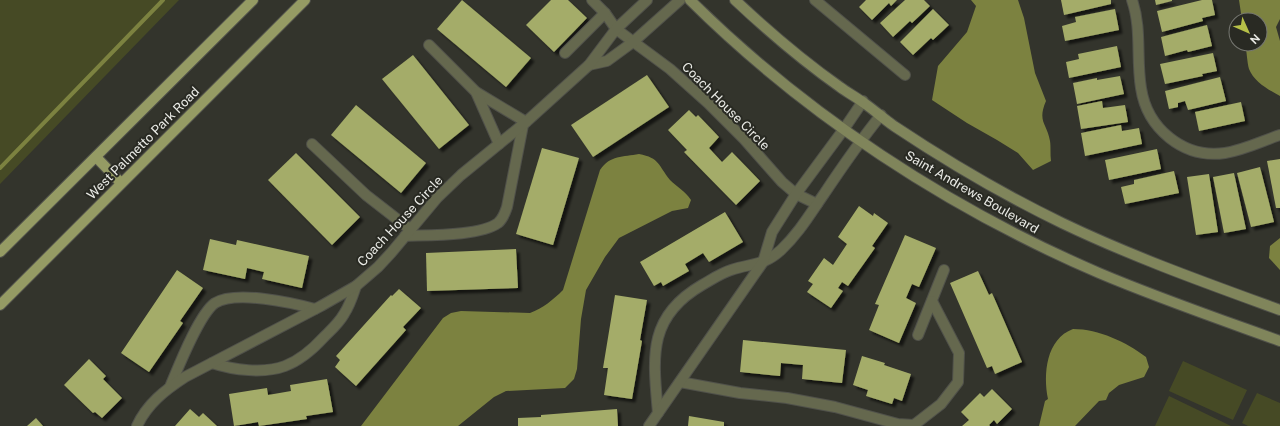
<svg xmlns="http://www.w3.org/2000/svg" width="1280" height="426" font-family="'Public Sans',sans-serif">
<defs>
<filter id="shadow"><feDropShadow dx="3.5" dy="3.5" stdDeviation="1" flood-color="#0009"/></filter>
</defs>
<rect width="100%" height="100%" fill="#33342c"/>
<g fill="#464a25">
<polygon points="0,0 179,0 0,184"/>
<polygon points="1183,361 1247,390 1233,420 1169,391"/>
<polygon points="1257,393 1280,403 1280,426 1248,426 1242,423"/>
<polygon points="1169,396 1231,426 1155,426"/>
</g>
<g fill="#7c8240">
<path d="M971 0H1018L1024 18 1035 73 1046 101C1037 122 1047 123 1050 141 1051 147 1050 154 1051 161L1033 170 1018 153 997 140 967 123 932 100 938 66 967 32 976 6Z"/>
<path d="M1239 0H1280V19L1276 27 1280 41V96C1269 90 1254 82 1249 69 1247 62 1247 52 1245 44H1260V20H1242Z"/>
<path d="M639 154C660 158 658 165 670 180 677 187 685 191 691 200L688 208 672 211 619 238 605 257 586 290 581 319 577 369 574 379 565 388 506 391 494 397 458 426H361L443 318 451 313 461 311 530 313C543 308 553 300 563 290L600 170C610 155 623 157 639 154Z"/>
<polygon points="1280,238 1280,270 1269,258 1270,246"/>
<path d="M1073 329C1099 329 1126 342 1146 357L1149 367 1144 377 1119 385 1109 393 1106 400 1099 401 1075 426H1039L1045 401 1048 399C1043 374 1046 339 1073 329Z"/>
</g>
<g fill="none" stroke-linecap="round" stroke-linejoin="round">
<polyline stroke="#7c8240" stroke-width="4" points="0,168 163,0"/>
</g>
<g fill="#a4ac69" filter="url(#shadow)">
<polygon points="462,0 531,58 506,87 437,29"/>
<polygon points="551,0 568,0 587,18 554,52 526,25"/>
<polygon points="866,0 897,0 891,6 889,3 872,20 859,7"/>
<polygon points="905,0 924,0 930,6 912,23 910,21 893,37 880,23"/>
<polygon points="1061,0 1111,0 1111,4 1064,15"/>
<polygon points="1155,0 1172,0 1172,1 1156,5"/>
<polygon points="1202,0 1212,0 1215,15 1202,18 1203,21 1162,32 1157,11"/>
<polygon points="933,9 949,25 933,40 931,38 913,55 900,42"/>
<polygon points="1115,9 1119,30 1065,41 1062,26 1076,22 1075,17"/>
<polygon points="1207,25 1212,46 1188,52 1187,50 1165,56 1161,37"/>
<polygon points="1117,46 1121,67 1069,78 1066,62 1079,59 1078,54"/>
<polygon points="1213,53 1217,71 1202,74 1203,76 1165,84 1160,64"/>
<polygon points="413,55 469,125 439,149 382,79"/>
<polygon points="647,75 669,107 593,157 571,125"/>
<polygon points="1120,76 1124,94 1077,104 1073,83 1097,78 1097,80"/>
<polygon points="1220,77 1226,101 1188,110 1185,101 1178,103 1178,107 1169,109 1165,91"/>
<polygon points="1102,101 1103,108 1125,105 1128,122 1081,129 1077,106"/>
<polygon points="1241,102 1245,121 1199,131 1195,112"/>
<polygon points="356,105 426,163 401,193 331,135"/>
<polygon points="689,110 696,117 698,115 719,137 709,148 722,162 732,152 760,181 736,205 684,152 687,150 668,130"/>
<polygon points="1121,125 1122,131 1139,128 1142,144 1085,156 1081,133"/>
<polygon points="542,148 579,158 553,245 516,234"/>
<polygon points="1157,149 1161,169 1109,180 1105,160"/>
<polygon points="296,153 360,217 332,245 268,180"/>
<polygon points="1280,159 1280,208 1276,208 1267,161"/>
<polygon points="1260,167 1274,222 1251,227 1237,173"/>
<polygon points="1174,171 1179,193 1125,204 1121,187 1134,184 1134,180"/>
<polygon points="1234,173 1246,229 1224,233 1213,177"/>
<polygon points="1209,174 1218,232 1196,235 1187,177"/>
<polygon points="859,206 873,216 874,213 888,223 872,246 875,248 848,286 842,282 838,288 843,291 831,308 807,292 813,284 808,281 824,258 833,265 847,244 838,237"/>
<polygon points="725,212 743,242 709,262 703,253 685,264 689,271 663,286 661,282 654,286 640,262"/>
<polygon points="905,235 936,248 919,287 912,284 906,298 916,303 899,343 869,330 879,305 875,304"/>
<polygon points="210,239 236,245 237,240 309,256 302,288 262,279 264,272 247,268 245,279 203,270"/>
<polygon points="516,249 518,288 427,291 426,253"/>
<polygon points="177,270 203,288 180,321 183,323 149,372 121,353"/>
<polygon points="978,271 989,295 992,293 1022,362 995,374 992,366 987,368 950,283"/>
<polygon points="399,289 421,308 403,327 406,330 356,386 335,367 340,360 336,356 391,295 392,296"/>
<polygon points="615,295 647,300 640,340 642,341 632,399 604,395 608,368 603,368"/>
<polygon points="743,340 846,350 842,383 802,379 803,365 781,363 780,376 740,372"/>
<polygon points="862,356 885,363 884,365 911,374 902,401 894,398 892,404 866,396 868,390 853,385"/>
<polygon points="89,359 106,376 103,379 122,398 102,418 95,412 93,413 64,385"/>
<polygon points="327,379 333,412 306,416 307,419 259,426 258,422 234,426 229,394 267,388 268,395 291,391 290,385"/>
<polygon points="992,389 1012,409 997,424 994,420 989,425 990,426 962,426 969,420 961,412 980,393 984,397"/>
<polygon points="190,409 199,417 203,413 217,426 175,426"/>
<polygon points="617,409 618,426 518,426 518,418 541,417 541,415"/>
<polygon points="689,416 724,422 724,426 688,426"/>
<polygon points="36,418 43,426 27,426"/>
</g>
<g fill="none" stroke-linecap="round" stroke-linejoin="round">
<g stroke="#50514a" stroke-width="12">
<g id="street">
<polyline points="592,0 605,13 616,29 670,69 708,103 744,139 782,182 796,194 817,204"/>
<polyline points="815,0 905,75"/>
<path d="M1132 0C1142 29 1136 58 1141 88 1147 128 1183 159 1225 153 1244 150 1262 141 1280 135"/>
<polyline points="429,45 476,92 526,122"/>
<polyline points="565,53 605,13"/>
<polyline points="589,65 607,61 633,42 680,0"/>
<polyline points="476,92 499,144"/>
<polyline points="312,144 366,195 411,230"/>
<path d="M405 236C428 235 480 236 498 223 503 219 505 213 507 207L523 125"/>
<polyline points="918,335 944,270"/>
<path d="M212 363C233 370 264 374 285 366 301 360 313 349 324 337 331 330 339 323 344 314 350 305 353 295 356 286"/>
<polyline points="680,382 740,393 787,398 835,407 898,424 914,425 941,404 958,382 959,353 932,301"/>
<path d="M170 387C178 368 199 314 215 303 236 290 293 303 315 309"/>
<path d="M658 413C653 357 647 317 702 285 711 280 721 273 731 270 752 263 764 266 781 250 799 233 810 214 824 194 842 167 860 141 881 115"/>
<path d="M137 426C147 404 165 390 185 377L321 306 356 286 378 267 391 253 437 198 461 175 526 122 589 65 616 29 647 0"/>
<polyline points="649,426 763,262 772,232 796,194 844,129 863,101"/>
</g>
</g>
<g stroke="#50514a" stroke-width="12">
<g id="secondary">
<path d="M690 0C806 115 948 208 1099 273 1158 298 1219 319 1280 341"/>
<path d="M735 0C768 31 803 61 840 87 848 93 856 97 864 103 874 110 884 119 894 126 948 162 1004 195 1062 223 1133 257 1206 283 1280 310"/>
</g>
</g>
<g stroke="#50514a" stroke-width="12">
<g id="primary">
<polyline points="96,157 121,183"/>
<polyline points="0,252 253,0"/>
<polyline points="0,305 305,0"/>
</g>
</g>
<use href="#street" stroke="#65684e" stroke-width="10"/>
<use href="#secondary" stroke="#80855b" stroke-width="10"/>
<use href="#primary" stroke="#959b64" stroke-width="10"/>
</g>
<g text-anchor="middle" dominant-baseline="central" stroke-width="4" stroke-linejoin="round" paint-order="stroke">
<g font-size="13" fill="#eaebe6" stroke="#292a23">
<text transform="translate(726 106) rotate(45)">Coach House Circle</text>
<text transform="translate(143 143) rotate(-45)">West Palmetto Park Road</text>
<text transform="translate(972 192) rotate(30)">Saint Andrews Boulevard</text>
<text transform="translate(400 221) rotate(-47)">Coach House Circle</text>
</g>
</g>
<g transform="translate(1248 32) rotate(135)"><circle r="19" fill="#292a23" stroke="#767771"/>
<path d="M0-3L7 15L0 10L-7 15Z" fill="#b7c148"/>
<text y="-6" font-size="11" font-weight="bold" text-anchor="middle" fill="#eaebe6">N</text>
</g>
</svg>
